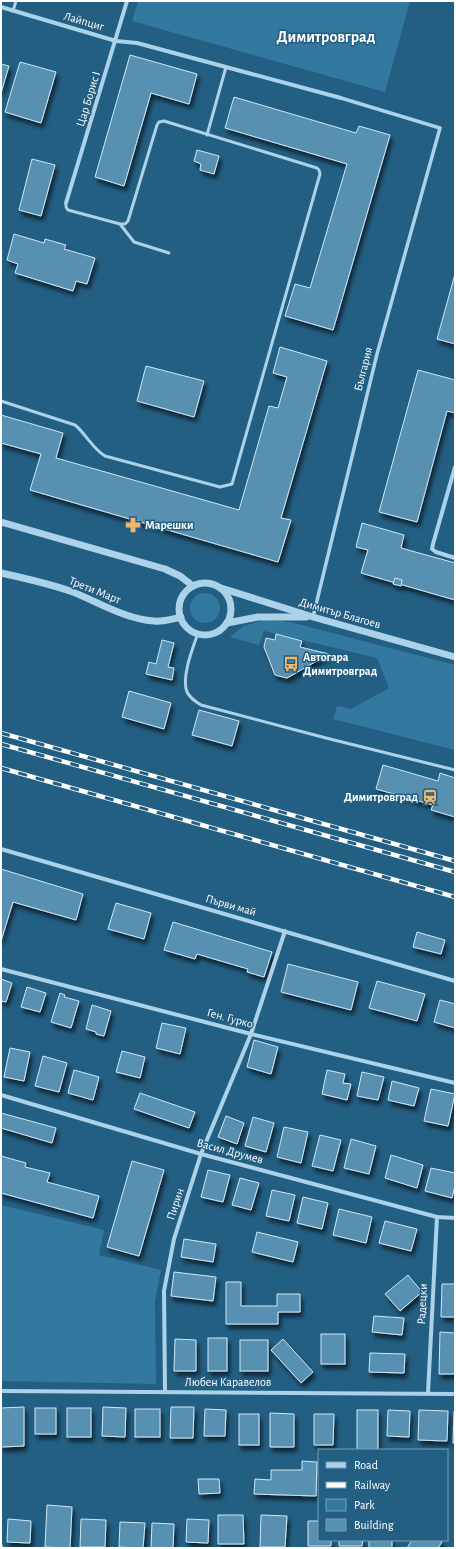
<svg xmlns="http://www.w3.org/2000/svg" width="456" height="1549" font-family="'Alegreya Sans',sans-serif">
<defs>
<filter id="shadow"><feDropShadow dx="2.5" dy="4.5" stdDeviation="2" flood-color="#0009"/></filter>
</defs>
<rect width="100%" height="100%" fill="#235f83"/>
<g fill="#33789f">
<polygon points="138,1 410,1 385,92 132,21"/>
<circle cx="205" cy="608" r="15"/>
<polygon points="263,620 282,621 298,624 455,665 455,750 333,719 337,706 351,709 389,688 377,658 264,631 259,645 230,637 244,626"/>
<polygon points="1,1205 104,1230 99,1255 161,1270 155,1301 156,1384 1,1381"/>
</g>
<g fill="#5890b1" stroke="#cfe8f6" filter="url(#shadow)">
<polygon points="130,55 197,74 189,104 151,93 124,186 95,177"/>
<polygon points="20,62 56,72 41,123 5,112"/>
<polygon points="1,64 9,66 1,93"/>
<polygon points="234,97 356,133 359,126 390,135 333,330 285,316 295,284 310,288 347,164 225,128"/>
<polygon points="197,150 219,156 214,174 200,170 201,164 194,161"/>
<polygon points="32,159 55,165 41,216 19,210"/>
<polygon points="14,234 44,243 45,239 66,245 64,249 95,258 87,284 76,281 73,291 15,273 18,264 7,260"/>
<polygon points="455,274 455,344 437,339"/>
<polygon points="280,347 327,361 281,518 291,520 278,562 30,490 41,454 1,443 1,415 63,433 56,458 239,510 269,406 278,408 287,377 273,373"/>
<polygon points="146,366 204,381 194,417 137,401"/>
<polygon points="418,370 455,380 455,413 447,411 417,522 379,512"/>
<polygon points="362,523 404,535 401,548 455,563 455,600 361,573 368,550 356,547"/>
<polygon points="395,578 402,580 401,586 393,584"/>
<polygon points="276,634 302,641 300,647 329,654 287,678 275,675 264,647 266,638 275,640"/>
<polygon points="162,640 174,643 168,667 174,668 172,680 146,674 149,662 156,664"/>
<polygon points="129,691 171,703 164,729 122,717"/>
<polygon points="199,710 239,721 232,746 192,735"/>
<polygon points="383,765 438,781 440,773 455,778 455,817 431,810 433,805 376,789"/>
<polygon points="1,869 83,894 76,920 13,902 1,941"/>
<polygon points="116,903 151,913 144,939 108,929"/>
<polygon points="173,922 272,952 264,977 247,972 248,969 197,954 195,959 164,950"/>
<polygon points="417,932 445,940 441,954 413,947"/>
<polygon points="288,964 358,982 351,1010 281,992"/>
<polygon points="1,979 12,983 6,1002 1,1001"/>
<polygon points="377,981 425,994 417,1021 369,1008"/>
<polygon points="27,987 46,993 40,1012 21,1007"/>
<polygon points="60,993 65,995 64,997 79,1001 71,1028 51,1022"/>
<polygon points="440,1000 455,1004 455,1028 434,1022"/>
<polygon points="92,1005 111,1011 104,1036 96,1034 96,1032 86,1029"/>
<polygon points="162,1023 186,1028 180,1054 156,1048"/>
<polygon points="254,1040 278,1047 271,1074 247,1067"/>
<polygon points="10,1048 30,1052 24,1081 4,1077"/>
<polygon points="122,1051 145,1057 140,1078 116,1072"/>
<polygon points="43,1056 67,1063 59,1092 35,1086"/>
<polygon points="74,1070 99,1077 93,1100 68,1093"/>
<polygon points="327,1070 345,1074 343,1083 351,1084 347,1100 322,1094"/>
<polygon points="362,1072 384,1077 378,1100 357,1096"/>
<polygon points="392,1081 419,1088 414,1106 388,1100"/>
<polygon points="431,1089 455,1094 448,1126 424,1121"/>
<polygon points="140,1093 195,1112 189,1128 134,1109"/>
<polygon points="1,1113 56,1128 52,1143 1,1128"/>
<polygon points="226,1116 244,1123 237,1144 218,1137"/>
<polygon points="253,1117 274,1123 266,1152 245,1146"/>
<polygon points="284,1127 308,1132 301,1163 277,1157"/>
<polygon points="320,1135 341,1140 333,1171 312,1166"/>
<polygon points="351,1139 376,1146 369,1174 344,1168"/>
<polygon points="391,1155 423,1165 417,1188 385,1178"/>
<polygon points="1,1156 26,1163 25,1167 50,1173 47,1182 99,1196 93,1218 1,1193"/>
<polygon points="132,1161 164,1170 139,1256 107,1247"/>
<polygon points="431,1168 455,1173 455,1186 452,1198 425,1191"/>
<polygon points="208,1170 230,1175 223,1202 201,1197"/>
<polygon points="240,1178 259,1183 251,1210 232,1205"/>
<polygon points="272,1190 295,1195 289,1221 266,1216"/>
<polygon points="303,1197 328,1203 322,1229 297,1223"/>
<polygon points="339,1209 372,1217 366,1243 333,1235"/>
<polygon points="385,1221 417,1229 411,1251 379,1243"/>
<polygon points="257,1232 298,1242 293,1262 252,1252"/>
<polygon points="184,1239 216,1244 213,1262 181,1257"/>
<polygon points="174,1272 216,1277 213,1301 171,1296"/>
<polygon points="408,1275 422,1292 400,1311 385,1294"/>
<polygon points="226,1282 241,1282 241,1306 277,1306 277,1294 300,1294 300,1312 278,1312 278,1324 226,1324"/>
<polygon points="442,1284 455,1284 455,1317 441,1317"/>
<polygon points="374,1316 404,1318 402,1335 372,1332"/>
<polygon points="440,1332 455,1333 455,1374 439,1374"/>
<rect x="321" y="1334" width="24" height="30"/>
<rect x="208" y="1338" width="19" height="33"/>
<polygon points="175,1339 196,1340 196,1371 174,1371"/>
<polygon points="283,1339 313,1372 301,1383 271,1350"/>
<rect x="240" y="1340" width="28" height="31"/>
<polygon points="370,1353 405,1354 404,1373 369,1372"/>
<polygon points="24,1407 24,1446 1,1447 1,1408"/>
<polygon points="103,1407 126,1408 125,1437 102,1436"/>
<polygon points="171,1407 194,1407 193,1438 170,1438"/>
<rect x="35" y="1408" width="21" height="26"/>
<rect x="67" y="1408" width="24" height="29"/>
<rect x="135" y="1409" width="25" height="28"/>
<polygon points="205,1409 226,1410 225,1436 204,1436"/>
<rect x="357" y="1410" width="21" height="40"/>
<polygon points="388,1410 410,1411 409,1437 387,1436"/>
<polygon points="419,1410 448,1411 447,1441 418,1440"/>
<polygon points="454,1411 455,1411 455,1443 453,1443"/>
<polygon points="270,1413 294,1414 294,1447 270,1447"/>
<rect x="239" y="1414" width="20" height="31"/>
<polygon points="314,1414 334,1414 333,1445 314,1445"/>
<polygon points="302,1461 317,1462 316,1496 254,1494 255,1479 271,1480 271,1470 302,1470"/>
<polygon points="198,1479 219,1479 220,1493 199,1494"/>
<polygon points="47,1505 72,1507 70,1548 45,1547"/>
<polygon points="218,1515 243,1515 244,1544 218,1544"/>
<polygon points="261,1515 287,1516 285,1547 260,1547"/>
<polygon points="8,1519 31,1521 30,1543 7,1542"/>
<polygon points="81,1519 106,1520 105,1547 80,1547"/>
<polygon points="187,1519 209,1520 208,1543 186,1542"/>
<polygon points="308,1521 319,1521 319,1540 331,1540 331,1546 308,1546"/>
<polygon points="120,1522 145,1523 143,1548 119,1547"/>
<polygon points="152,1523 174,1524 173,1548 151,1548"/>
<polygon points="339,1540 363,1540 362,1546 339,1546"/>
<rect x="369" y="1540" width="23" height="8"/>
<polygon points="412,1540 439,1540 442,1542 438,1548 407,1548"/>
</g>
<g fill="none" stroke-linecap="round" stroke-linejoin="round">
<g stroke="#abd2e8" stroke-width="3">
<polyline points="13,11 16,1"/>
<polyline points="207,135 226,67"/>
<polyline points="120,224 134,242 169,253"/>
<path d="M1 401 75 425C86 434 92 448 105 456L220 487 232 484 320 174 319 170 317 168 164 121 159 122 157 125 128 221 125 224H120L68 210 66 207V203"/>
<path d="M198 633C193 648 181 677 187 692 190 698 196 702 201 705L326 738 455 770"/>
</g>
<polyline stroke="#abd2e8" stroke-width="3.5" points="313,617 377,354 440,128 341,98"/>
<g stroke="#abd2e8" stroke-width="4">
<polyline points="1,7 116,41 137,43 341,98"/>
<polyline points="66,203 127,1"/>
<polyline points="455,467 433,544 432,549 436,552 455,558"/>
<polyline points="1,849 455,981"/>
<polyline points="1,969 251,1034 455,1083"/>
<polyline points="1,1095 201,1154 437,1217 455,1218"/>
<polyline points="1,1391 455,1394"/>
<polyline points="165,1391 164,1291 174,1239 201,1154 251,1034 285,931"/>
<polyline points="428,1393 437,1217"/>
<polyline points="1,1546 1,1548"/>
</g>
<g stroke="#abd2e8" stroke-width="7">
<polyline points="1,522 165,569 180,576 193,586"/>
<path d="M1 573C24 578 47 583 70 591 97 601 124 619 154 621 163 622 172 619 181 617"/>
<circle cx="205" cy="609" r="26"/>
<polyline points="221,588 313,617 455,657"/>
<polyline points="227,623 258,617 306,617"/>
</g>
<g stroke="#fff" stroke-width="4.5">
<g id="rail">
<polyline points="1,733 455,861"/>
<polyline points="1,744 455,872"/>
<polyline points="1,768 455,897"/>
</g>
</g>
<use href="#rail" stroke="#235f83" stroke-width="3" stroke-dasharray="9" stroke-linecap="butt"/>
</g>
<defs>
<g id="pharmacy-bare" transform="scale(1.2)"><path d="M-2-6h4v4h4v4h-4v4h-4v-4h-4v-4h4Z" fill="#f3b46e" stroke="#235f83" stroke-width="2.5" paint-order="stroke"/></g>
<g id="bus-bare" transform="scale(1.2)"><path d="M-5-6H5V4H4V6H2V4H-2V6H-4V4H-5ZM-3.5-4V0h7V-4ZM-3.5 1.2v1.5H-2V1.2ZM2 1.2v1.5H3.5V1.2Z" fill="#f3b46e" stroke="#235f83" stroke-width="2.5" paint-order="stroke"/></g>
<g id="station-bare" transform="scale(1.2)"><path d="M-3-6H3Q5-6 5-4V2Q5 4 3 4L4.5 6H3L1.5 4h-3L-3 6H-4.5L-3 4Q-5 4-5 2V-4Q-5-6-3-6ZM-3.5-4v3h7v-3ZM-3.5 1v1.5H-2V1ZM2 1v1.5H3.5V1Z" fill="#f3b46e" stroke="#235f83" stroke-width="2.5" paint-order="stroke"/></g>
</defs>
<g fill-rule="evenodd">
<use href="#pharmacy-bare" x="133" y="525"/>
<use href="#bus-bare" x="291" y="664"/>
<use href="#station-bare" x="430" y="797"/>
</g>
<g text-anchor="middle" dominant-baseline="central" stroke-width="3" stroke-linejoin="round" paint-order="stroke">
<g font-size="12" fill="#fff" stroke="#235f83">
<text transform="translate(84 21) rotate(16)">Лайпциг</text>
<text transform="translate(88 99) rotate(-73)">Цар Борис I</text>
<text transform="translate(363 369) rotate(-76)">България</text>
<text transform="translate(95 590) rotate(22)">Трети Март</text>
<text transform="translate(340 613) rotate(16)">Димитър Благоев</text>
<text transform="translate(231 905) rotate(16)">Първи май</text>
<text transform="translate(230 1018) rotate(15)">Ген. Гурко</text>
<text transform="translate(230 1151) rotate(15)">Васил Друмев</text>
<text transform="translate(175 1204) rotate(-72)">Пирин</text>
<text transform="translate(422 1304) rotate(-87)">Радецки</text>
<text x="228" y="1382">Любен Каравелов</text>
</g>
<g font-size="12" font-weight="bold" fill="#fff" stroke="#235f83" text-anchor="start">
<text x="145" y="525">Марешки</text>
<text x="303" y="657">Автогара<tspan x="303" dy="14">Димитровград</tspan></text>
<text x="418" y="797" text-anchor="end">Димитровград</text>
</g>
<g font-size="16" font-weight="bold" fill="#fff" stroke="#235f83">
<text x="326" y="37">Димитровград</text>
</g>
</g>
<rect width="456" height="1549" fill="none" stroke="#ffffff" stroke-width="4"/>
<rect x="318" y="1449" width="130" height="92" fill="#235f83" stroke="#7b9fb5"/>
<rect x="326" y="1462" width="20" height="6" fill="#abd2e8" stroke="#7b9fb5"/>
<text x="354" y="1469" font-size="12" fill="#ffffff">Road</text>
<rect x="326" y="1482" width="20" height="6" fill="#ffffff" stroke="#7b9fb5"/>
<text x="354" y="1489" font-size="12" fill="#ffffff">Railway</text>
<rect x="326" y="1499" width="20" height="12" fill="#33789f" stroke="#7b9fb5"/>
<text x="354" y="1509" font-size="12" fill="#ffffff">Park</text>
<rect x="326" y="1519" width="20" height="12" fill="#5890b1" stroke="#7b9fb5"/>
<text x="354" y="1529" font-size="12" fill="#ffffff">Building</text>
</svg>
